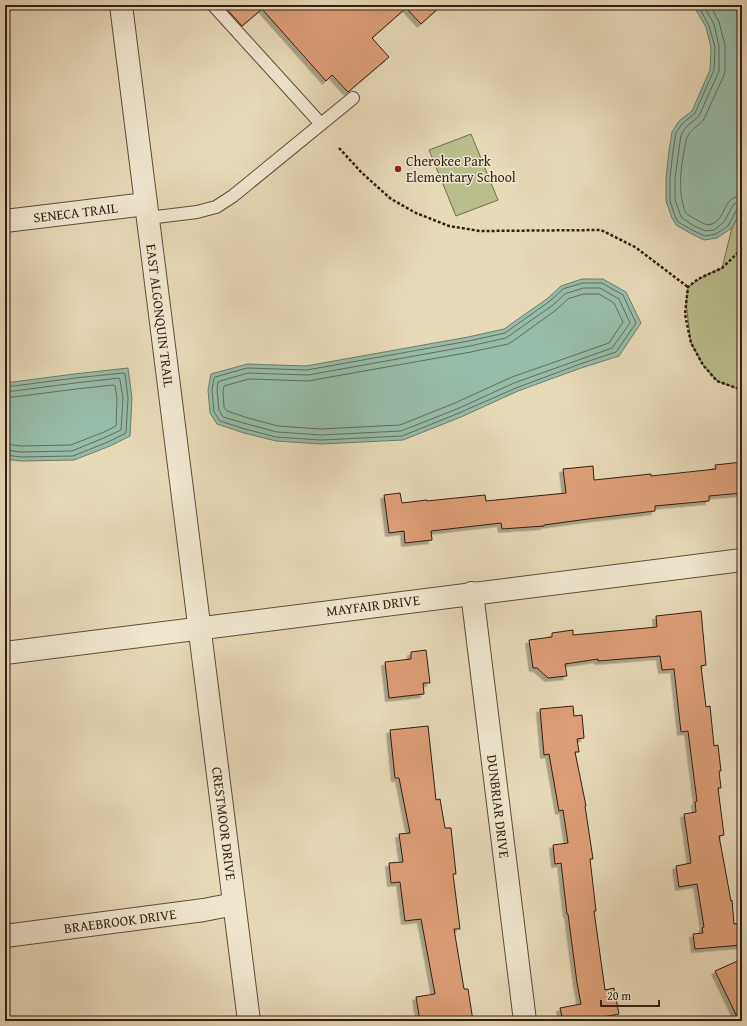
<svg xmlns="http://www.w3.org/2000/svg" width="747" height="1026" font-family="'Gentium Book Plus',serif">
<defs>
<filter id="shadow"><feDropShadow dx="-3.5" dy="3.5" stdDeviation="0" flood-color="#0004"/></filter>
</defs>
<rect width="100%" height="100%" fill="#e6d9b6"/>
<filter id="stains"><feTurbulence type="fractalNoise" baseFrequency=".005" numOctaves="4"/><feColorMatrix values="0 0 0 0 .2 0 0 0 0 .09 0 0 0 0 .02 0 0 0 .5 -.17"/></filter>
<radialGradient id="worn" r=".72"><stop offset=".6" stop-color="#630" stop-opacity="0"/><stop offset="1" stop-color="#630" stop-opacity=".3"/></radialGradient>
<g fill="#b9be8b" stroke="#756e4e">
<polygon points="471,134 498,200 456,216 429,150"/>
<polygon points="742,208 742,390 741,390 717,381 703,365 691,343 686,303 688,287 706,275 722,268 732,228"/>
</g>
<g fill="#97bba9" stroke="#6e7d6c">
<polygon points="693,5 742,5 742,208 732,228 717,238 704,240 690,233 676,225 672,218 666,201 666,178 669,151 672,132 679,121 692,111 710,70 711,48 706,27"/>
<polygon points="582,279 603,279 626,292 641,323 619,356 581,368 518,391 461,417 403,440 321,444 276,441 244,433 217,424 210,413 208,390 211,374 247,364 306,366 468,337 504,329 548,298 561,286"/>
<polygon points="128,368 132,398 130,436 110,446 74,460 21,461 5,459 5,382 13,382 74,374"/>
</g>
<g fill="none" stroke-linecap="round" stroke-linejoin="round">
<g stroke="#646d5d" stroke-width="1">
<polyline points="698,5 709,26 715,47 714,70 695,113 682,124 676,133 673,151 670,178 670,201 675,216 678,222 692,230 705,236 716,234 728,226 737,209 739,207 742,207"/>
<polyline points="703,5 714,24 719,46 719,71 699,116 686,127 681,135 675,178 675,200 680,214 682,218 694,226 706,231 714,230 724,222 733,205 737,202 742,202"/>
<path d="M710 5 719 22 725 45V70L724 75 704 119C698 127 692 128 687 137 682 160 677 186 684 208 685 210 685 212 687 214 689 216 694 218 697 220 702 223 707 226 712 224 727 218 722 196 742 196"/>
<polygon points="583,283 602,283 623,295 636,323 616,352 580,364 516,388 459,413 402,436 321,440 276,437 245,429 220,421 214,412 212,390 214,378 215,377 247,368 307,370 469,341 505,333 550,301 563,289"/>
<polygon points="584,288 600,288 619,299 630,323 612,348 514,383 457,409 401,431 321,435 277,432 247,424 223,417 219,410 217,390 218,382 220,381 248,373 308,375 470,346 506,338 553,305 565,294"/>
<polygon points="584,294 599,294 614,303 623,322 609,343 512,377 455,403 400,425 321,429 278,426 248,418 227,411 224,407 223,391 224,386 249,379 308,381 471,352 508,344 513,341 556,310 568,299"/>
<polyline points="5,386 14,386 75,378 123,373 125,374 128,398 126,433 108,442 73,456 21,457 5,455"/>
<polyline points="5,391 14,391 75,383 119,378 120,380 123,398 121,430 106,437 72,451 21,452 5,450"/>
<polyline points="5,397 14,397 76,389 113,385 115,386 117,399 116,426 104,432 71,445 21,446 5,444"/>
</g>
</g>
<g fill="#dd9e76" stroke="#311f11" filter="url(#shadow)">
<polygon points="223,5 442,5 421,24 406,8 372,38 389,57 348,92 332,75 326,81 262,9 242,26"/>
<polygon points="742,462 742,493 709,496 709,501 655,506 655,511 588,519 544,525 544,526 502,529 501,523 431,531 432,540 405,543 404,531 389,533 384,495 400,493 402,503 427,500 427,501 485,495 486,501 566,493 563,469 593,466 594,480 651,474 651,476 716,469 715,465"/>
<polygon points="701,611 706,665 701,666 706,707 710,706 714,746 718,745 721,771 719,771 721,788 718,788 724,835 719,836 731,901 732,900 734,924 740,923 742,945 695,949 693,934 703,933 702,928 704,927 697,884 679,887 676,866 691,863 684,814 696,812 695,802 697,801 688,731 681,732 674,669 662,670 660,656 598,661 598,659 565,664 567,676 548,678 537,668 533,668 529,640 552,637 552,633 573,630 573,635 657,627 656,616"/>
<polygon points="426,650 430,683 423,683 424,694 389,698 385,662 411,659 411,652"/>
<polygon points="573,706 574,716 582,715 584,738 577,739 579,752 575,752 586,806 585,806 593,859 590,859 596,911 594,911 605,990 614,988 619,1014 581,1021 563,1021 560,1008 581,1004 577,983 568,914 567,914 561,863 555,864 553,845 568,843 563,810 559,811 549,754 544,755 540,709"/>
<polygon points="428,726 436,800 440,799 445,828 451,828 456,874 453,874 460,929 454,929 464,989 468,989 473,1021 450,1021 449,1018 431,1021 420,1021 416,997 435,994 421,919 405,921 400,882 391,883 389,863 403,862 399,834 410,833 399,778 395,778 390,730"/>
<polygon points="742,959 742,1021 739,1021 715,971"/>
</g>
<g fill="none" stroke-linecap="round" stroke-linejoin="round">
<g stroke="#5e4e3a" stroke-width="14">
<g id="service">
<polyline points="213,5 321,124"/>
<polyline points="148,218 197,212 216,207 233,196 353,98"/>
</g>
</g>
<g stroke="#5e4e3a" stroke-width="24">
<g id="minor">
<path id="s1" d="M121 5 249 1021"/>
<path id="s2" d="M5 221 146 204"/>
<path id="s3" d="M472 593 525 1021"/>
<path id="s4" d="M5 936 204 910 234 904"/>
</g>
</g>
<g stroke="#5e4e3a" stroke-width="24">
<g id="tertiary">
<path id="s5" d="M5 653C250 620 496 590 742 560"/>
</g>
</g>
<g stroke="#311f11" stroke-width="2.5" stroke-dasharray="3 2" stroke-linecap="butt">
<polyline points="339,148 362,173 391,199 416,213 449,226 480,231 601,230 635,247 688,287"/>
<polyline points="742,249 722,268 698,279 688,287 685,314 691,343 703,365 717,381 742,390"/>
</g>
<use href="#service" stroke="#efe6d0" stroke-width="12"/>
<use href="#minor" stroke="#efe6d0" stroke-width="22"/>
<use href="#tertiary" stroke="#efe6d0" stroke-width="22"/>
</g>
<circle fill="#8f2418" stroke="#efe6d0" stroke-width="1.5" cx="398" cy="169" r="4"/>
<g text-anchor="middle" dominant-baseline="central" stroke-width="3" stroke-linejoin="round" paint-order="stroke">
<g font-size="14" fill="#311f11" stroke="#efe6d0" text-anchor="start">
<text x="406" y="161">Cherokee Park<tspan x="406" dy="16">Elementary School</tspan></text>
</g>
<g font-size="14" fill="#311f11" stroke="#efe6d0">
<text stroke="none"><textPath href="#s2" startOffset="71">SENECA TRAIL</textPath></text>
<text stroke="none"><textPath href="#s1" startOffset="313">EAST ALGONQUIN TRAIL</textPath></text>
<text stroke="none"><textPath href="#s5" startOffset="371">MAYFAIR DRIVE</textPath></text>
<text stroke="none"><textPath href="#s3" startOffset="215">DUNBRIAR DRIVE</textPath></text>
<text stroke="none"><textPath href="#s1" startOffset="825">CRESTMOOR DRIVE</textPath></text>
<text stroke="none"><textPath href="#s4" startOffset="116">BRAEBROOK DRIVE</textPath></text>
</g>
</g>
<rect width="747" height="1026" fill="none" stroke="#e6d9b6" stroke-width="20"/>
<rect x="6" y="6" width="735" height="1014" fill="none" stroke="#311f11" stroke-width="2"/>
<rect x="10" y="10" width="727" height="1006" fill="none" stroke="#311f11"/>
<path d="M601 1000v6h58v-6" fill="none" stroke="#311f11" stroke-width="2"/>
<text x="607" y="1000" font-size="12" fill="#311f11" stroke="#efe6d0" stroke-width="3" paint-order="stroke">20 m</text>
<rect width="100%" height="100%" filter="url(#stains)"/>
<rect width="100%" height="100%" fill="url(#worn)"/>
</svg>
